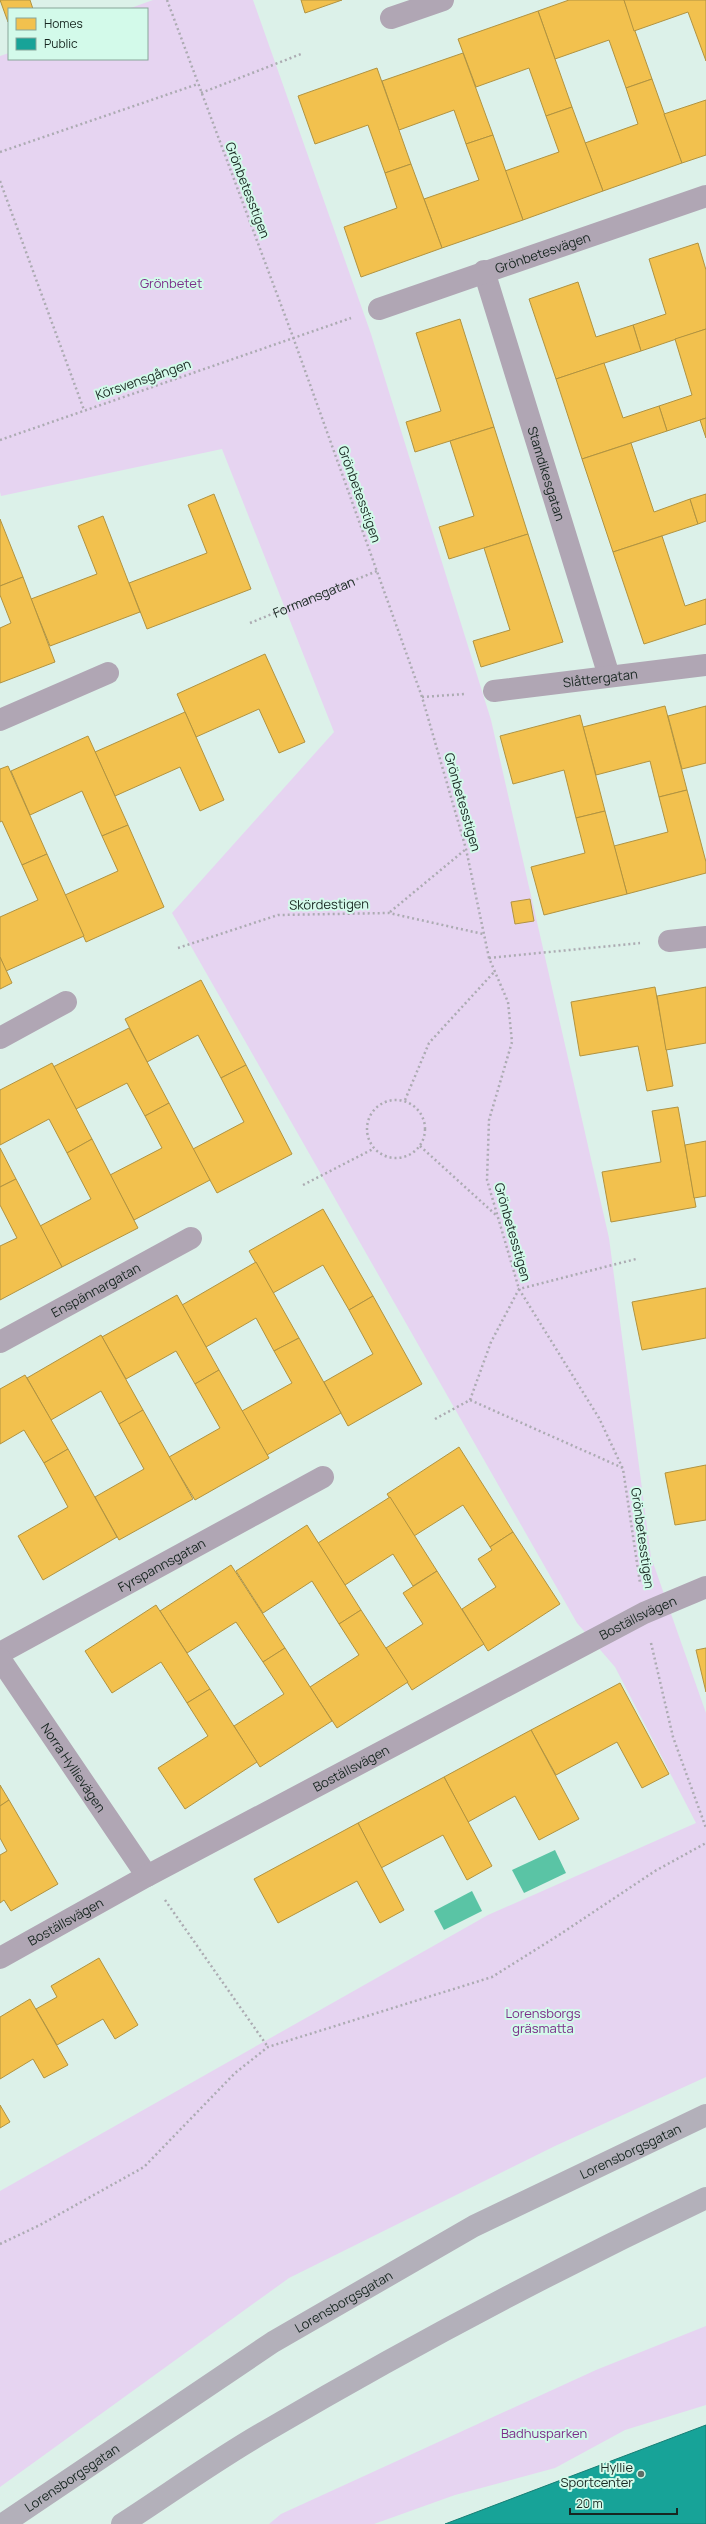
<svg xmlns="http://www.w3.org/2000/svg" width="706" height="2524" font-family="Manrope,sans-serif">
<rect width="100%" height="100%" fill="#dcf1e9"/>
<g fill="#e6d4f1">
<polygon points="153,0 253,0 371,334 491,720 609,1238 651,1557 706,1713 706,2077 555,2146 289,2278 0,2487 0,2191 488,1915 696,1823 615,1667 577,1623 172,913 334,732 222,449 1,496 0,492 0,56 9,53 9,59 147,59 147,9 128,9"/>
<polygon points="706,2326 706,2405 625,2430 555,2468 455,2495 374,2524 269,2524 281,2514 596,2370"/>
</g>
<g fill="#5ac4a5">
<polygon points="555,1850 566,1873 524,1893 512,1870"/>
<polygon points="472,1891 482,1911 444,1930 434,1911"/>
</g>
<g fill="#f2c14e" stroke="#b19340">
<polygon points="0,0 30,0 33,9 9,9 8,22"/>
<polygon points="301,0 342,0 305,13"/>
<polygon points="569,0 624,0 652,79 626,88 609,40 555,59 538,11"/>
<polygon points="624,0 706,0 706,61 688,12 634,31"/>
<polygon points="538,11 572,107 546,116 529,68 476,87 458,39"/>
<polygon points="463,53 493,135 466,144 454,110 399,130 382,81"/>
<polygon points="377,68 411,164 385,173 368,125 315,144 298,96"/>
<polygon points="652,79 682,163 603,191 585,143 638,124 626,88"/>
<polygon points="706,100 706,155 682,163 664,114"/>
<polygon points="572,107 603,191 523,220 505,171 559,152 546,116"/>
<polygon points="493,135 523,220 442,248 424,199 479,180 466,144"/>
<polygon points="411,164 442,248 361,277 344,227 397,208 385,173"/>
<polygon points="698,243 706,270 706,329 641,351 633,325 666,314 649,259"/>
<polygon points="578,282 596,337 633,325 641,351 556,379 529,299"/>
<polygon points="460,319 494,427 415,452 406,422 441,411 416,333"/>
<polygon points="706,329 706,418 667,431 659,406 692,395 675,339"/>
<polygon points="604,363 623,418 659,406 667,431 582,459 556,379"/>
<polygon points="706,418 706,438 700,420"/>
<polygon points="494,427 528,534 449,559 439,527 474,516 450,441"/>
<polygon points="631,443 654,512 690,499 698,524 613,552 582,459"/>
<polygon points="214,494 251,589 147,629 129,583 207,553 188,505"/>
<polygon points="706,494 706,521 698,524 690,499"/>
<polygon points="103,516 140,612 50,646 31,599 97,574 78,526"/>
<polygon points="0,519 23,577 0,586"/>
<polygon points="528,534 563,642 481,667 473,641 510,630 484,548"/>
<polygon points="662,536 685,606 706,599 706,624 644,644 613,552"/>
<polygon points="23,577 55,662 0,683 0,628 11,623 0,595 0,586"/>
<polygon points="265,654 305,742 279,753 259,709 196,737 177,694"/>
<polygon points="665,706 687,790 659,797 650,761 596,775 583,727"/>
<polygon points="706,706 706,763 682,769 668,716"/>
<polygon points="185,712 224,800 200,811 180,767 115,796 95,752"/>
<polygon points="580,715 605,811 576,818 564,770 513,784 500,736"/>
<polygon points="88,736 128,825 102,836 82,791 30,815 11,771"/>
<polygon points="8,766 47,854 22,865 2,821 0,822 0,769"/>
<polygon points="687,790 706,862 706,873 627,894 614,846 668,832 659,797"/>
<polygon points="605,811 627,894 544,915 531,867 585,853 576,818"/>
<polygon points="128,825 164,907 86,942 65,895 118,871 102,836"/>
<polygon points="47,854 84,936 6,971 0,957 0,917 38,900 22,865"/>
<polygon points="530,899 534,921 515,924 511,902"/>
<polygon points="0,957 12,983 0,989"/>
<polygon points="201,980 246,1065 221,1078 198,1035 147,1062 125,1019"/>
<polygon points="655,987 673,1086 647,1091 638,1046 580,1056 571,1002"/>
<polygon points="706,987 706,1043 666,1050 657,996"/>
<polygon points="129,1028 169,1103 145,1116 127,1083 76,1109 53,1067"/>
<polygon points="52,1063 92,1139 67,1153 49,1119 0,1145 0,1090"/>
<polygon points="246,1065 292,1154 217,1193 193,1149 244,1122 221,1078"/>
<polygon points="169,1103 210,1180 134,1220 110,1175 162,1148 145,1116"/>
<polygon points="678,1107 696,1207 611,1222 602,1172 661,1162 652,1111"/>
<polygon points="92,1139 138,1228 62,1267 40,1226 91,1199 67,1153"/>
<polygon points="706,1141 706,1196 694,1198 685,1145"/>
<polygon points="0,1148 16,1179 0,1187"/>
<polygon points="16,1179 62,1267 0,1300 0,1246 17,1238 0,1205 0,1187"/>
<polygon points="323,1209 373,1296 349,1310 323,1265 273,1293 249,1251"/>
<polygon points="256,1262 299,1338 274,1351 256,1318 206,1347 182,1305"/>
<polygon points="706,1288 706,1338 642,1350 632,1302"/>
<polygon points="177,1295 219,1370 195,1384 176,1351 126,1379 102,1337"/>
<polygon points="373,1296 422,1384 348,1426 324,1382 373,1354 349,1310"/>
<polygon points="101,1335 143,1410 119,1424 101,1391 51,1420 27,1378"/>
<polygon points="299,1338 341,1413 267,1455 242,1411 292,1383 274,1351"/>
<polygon points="219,1370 269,1458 195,1500 169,1457 220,1428 195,1384"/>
<polygon points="25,1375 68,1449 44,1463 24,1430 0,1444 0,1389"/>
<polygon points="143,1410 193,1499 119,1540 95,1497 144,1469 119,1424"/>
<polygon points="459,1447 513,1532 490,1547 463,1505 414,1536 387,1494"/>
<polygon points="68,1449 117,1537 43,1580 18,1536 68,1507 44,1463"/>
<polygon points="706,1465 706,1520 675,1525 665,1473"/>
<polygon points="390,1497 437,1571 413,1586 393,1554 345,1585 318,1543"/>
<polygon points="307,1525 361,1610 339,1624 312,1581 263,1613 236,1571"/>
<polygon points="513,1532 560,1604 488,1651 462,1609 496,1587 478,1559 492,1550 490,1547"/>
<polygon points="231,1565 285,1648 263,1662 236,1622 187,1653 160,1611"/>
<polygon points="437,1571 484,1644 412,1690 386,1648 423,1624 403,1593"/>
<polygon points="156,1605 210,1689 187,1703 161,1662 112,1693 85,1651"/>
<polygon points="361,1610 408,1682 337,1728 310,1687 359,1655 339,1624"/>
<polygon points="285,1648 332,1721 260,1767 234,1726 284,1694 263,1662"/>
<polygon points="706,1648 706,1692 696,1650"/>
<polygon points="620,1683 669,1774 642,1788 617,1742 556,1775 531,1730"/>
<polygon points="210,1689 257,1762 185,1809 158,1768 208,1736 187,1703"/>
<polygon points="531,1730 579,1819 539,1840 515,1796 468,1822 444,1777"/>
<polygon points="444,1777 492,1866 467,1880 443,1835 381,1868 358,1823"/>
<polygon points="0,1785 9,1800 0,1806"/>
<polygon points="9,1800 58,1884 11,1911 4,1900 0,1903 0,1855 7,1851 0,1838 0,1806"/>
<polygon points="358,1823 404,1910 380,1923 357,1881 278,1923 254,1879"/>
<polygon points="99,1958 138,2025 115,2039 103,2019 57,2045 36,2009 57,1997 51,1986"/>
<polygon points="30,1999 68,2065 44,2078 33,2059 0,2079 0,2017"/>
<polygon points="0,2105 10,2122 0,2128"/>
</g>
<polygon fill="#17a398" stroke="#177e74" points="706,2425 706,2524 445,2524"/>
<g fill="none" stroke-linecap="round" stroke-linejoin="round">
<g stroke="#acabb2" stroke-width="2.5" stroke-dasharray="2 3" stroke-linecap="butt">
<polyline points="167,0 293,337 422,697 466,849 489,958 508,1002 512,1042 489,1120 487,1180 519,1289 599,1418 623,1469 640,1583"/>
<polyline points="201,93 301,54"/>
<polyline points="0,152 198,84"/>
<polyline points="0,181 84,410"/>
<polyline points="0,440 351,318"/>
<path id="s1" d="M250 623 377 571"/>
<polyline points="422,697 465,694"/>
<polyline points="390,912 466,849"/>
<polyline points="178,948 278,915 389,913 483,934"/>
<polyline points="489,958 640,943"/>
<circle cx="396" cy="1129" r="29"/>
<polyline points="405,1100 429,1043 495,971"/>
<polyline points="420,1146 497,1216"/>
<polyline points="303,1185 373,1149"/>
<polyline points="470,1400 491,1342 519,1289 636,1259"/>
<polyline points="435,1419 470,1400 623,1468"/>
<polyline points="651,1643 673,1737 706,1828"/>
<polyline points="165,1900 268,2047"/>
<polyline points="0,2244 40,2225 144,2167 235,2073 268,2047 492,1977 559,1935 655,1871 706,1843"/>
</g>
<g stroke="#b0a6b4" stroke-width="22">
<polyline points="391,18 443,0"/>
<path id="s2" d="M484 271 609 676"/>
<path id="s3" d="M379 309 706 196"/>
<path id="s4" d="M494 691 706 665"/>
<polyline points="0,720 108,673"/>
<polyline points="669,941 706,937"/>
<polyline points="0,1038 66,1002"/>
<path id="s5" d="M0 1342 191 1238"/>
<path id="s6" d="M0 1653 323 1477"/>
<path id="s7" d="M0 1659 147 1876"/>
<path id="s8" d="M0 1958 147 1876 644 1613 706 1587"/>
</g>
<g stroke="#b3b0ba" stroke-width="22">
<path id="s9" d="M3 2524 273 2342 474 2226 706 2115"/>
<path d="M122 2524C170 2493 217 2459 266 2431 409 2347 556 2269 706 2198"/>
</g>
</g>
<circle fill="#5d6e67" stroke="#d3faea" stroke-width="1.5" cx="641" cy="2474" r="4"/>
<g text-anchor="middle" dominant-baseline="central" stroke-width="4" stroke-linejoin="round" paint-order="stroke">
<g font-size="13" fill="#182721" stroke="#d3faea">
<text transform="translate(248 190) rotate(69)">Grönbetesstigen</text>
<text stroke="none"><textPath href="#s3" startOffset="173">Grönbetesvägen</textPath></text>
<text transform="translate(143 379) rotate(-19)">Körsvensgången</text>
<text stroke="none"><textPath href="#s2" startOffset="212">Stamdikesgatan</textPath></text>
<text transform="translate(360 494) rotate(70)">Grönbetesstigen</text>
<text stroke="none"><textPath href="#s1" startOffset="69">Formansgatan</textPath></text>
<text stroke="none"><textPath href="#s4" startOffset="107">Slåttergatan</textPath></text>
<text transform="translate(463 802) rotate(74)">Grönbetesstigen</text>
<text transform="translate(329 904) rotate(-1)">Skördestigen</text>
<text transform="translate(513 1232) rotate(74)">Grönbetesstigen</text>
<text stroke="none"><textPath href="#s5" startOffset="109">Enspännargatan</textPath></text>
<text transform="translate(643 1538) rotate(82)">Grönbetesstigen</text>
<text stroke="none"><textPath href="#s6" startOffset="184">Fyrspannsgatan</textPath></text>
<text stroke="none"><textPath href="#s8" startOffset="723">Boställsvägen</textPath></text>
<text stroke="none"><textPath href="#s7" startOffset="131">Norra Hyllievägen</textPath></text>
<text stroke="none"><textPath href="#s8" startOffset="399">Boställsvägen</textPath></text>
<text stroke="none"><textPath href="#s8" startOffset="75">Boställsvägen</textPath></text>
<text stroke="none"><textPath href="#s9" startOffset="731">Lorensborgsgatan</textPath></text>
<text stroke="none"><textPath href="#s9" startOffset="407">Lorensborgsgatan</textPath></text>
<text stroke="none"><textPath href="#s9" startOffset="83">Lorensborgsgatan</textPath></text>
</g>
<g font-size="13" fill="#7b2d89" stroke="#d3faea">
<text x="171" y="283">Grönbetet</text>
<text x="543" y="2013">Lorensborgs<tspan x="543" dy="15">gräsmatta</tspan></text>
<text x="544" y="2433">Badhusparken</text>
</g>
<g font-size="13" fill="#182721" stroke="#d3faea" text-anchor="end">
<text x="633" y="2467">Hyllie<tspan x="633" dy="15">Sportcenter</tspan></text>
</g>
</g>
<rect x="8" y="8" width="140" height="52" fill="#d3faea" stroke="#88a69a"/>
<rect x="16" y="18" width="20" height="12" fill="#f2c14e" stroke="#88a69a"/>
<text x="44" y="28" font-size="12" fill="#182721">Homes</text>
<rect x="16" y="38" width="20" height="12" fill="#17a398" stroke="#88a69a"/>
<text x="44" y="48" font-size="12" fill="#182721">Public</text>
<path d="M570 2508v6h107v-6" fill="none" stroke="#182721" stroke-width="2"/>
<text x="576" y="2508" font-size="12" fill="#182721" stroke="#d3faea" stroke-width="3" paint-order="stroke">20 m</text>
</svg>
